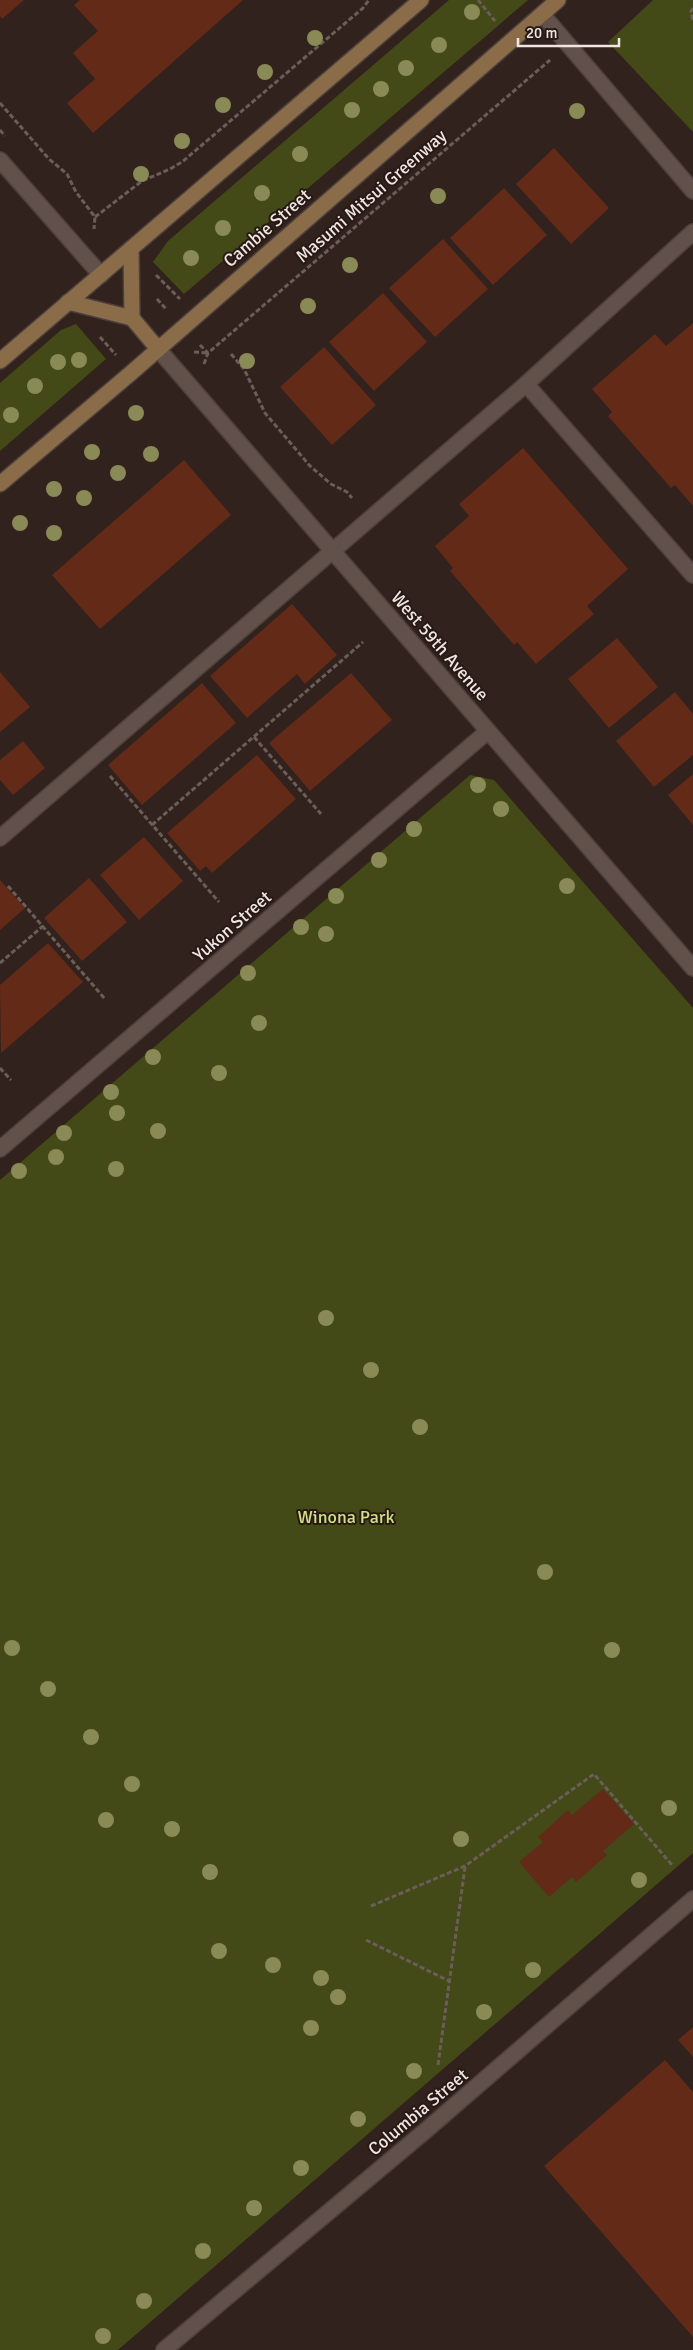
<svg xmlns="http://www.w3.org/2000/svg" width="693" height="2350" font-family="Signika,sans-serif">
<rect width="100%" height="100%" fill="#31221d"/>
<g fill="#434917">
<polygon points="449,0 528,0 184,294 153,262 168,241"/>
<polygon points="653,0 693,0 693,132 608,42"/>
<polygon points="76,324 106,359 0,451 0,383 61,330"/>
<polygon points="470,775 494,780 693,1008 693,1853 118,2350 0,2350 0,1180"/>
</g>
<g fill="#622a17">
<polygon points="0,0 24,0 2,19 0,16"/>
<polygon points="80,0 243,0 93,133 67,103 95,79 73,53 98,31 74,5"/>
<polygon points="554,148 609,208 571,244 516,184"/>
<polygon points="504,188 547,235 493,285 450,238"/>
<polygon points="443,239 488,289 435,337 389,288"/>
<polygon points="383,293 427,342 374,391 329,342"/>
<polygon points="693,323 693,506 675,485 671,488 608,416 612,412 592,389 655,334 666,346"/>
<polygon points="324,347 376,405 332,445 280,387"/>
<polygon points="523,448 628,569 587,606 594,614 536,664 517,642 514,645 450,571 453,568 435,546 469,516 459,504"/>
<polygon points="184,460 231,515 100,629 52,575"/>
<polygon points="292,604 337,655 305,684 297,674 247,718 210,676"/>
<polygon points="617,638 658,687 609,728 568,679"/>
<polygon points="0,672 30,707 0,732"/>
<polygon points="351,673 392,720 310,791 269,743"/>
<polygon points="202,683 236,723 142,805 108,765"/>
<polygon points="675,692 693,714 693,755 654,787 616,741"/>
<polygon points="23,741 45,768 13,795 0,780 0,760"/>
<polygon points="257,755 296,799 212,873 206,866 200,871 167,833"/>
<polygon points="693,774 693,825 668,795"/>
<polygon points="144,837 183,881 139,920 100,875"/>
<polygon points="89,878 127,922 82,961 44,918"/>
<polygon points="0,880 25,908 0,930"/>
<polygon points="48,943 83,982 1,1053 0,985"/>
<polygon points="603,1789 634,1824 603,1851 607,1855 576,1882 572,1877 549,1897 519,1862 543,1842 538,1837 568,1810 572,1815"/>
<polygon points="693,2027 693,2057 678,2040"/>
<polygon points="665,2060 693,2092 693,2337 544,2166"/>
</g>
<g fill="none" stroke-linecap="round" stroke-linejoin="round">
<g stroke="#4c3f3c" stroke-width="18">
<g id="lane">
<polyline points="526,384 693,575"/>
<polyline points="0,838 526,384 693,232"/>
</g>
</g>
<g stroke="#4c3f3c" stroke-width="18">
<g id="street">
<polyline points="542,14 693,191"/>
<polyline points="0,160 101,275"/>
<polyline points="158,349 693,968"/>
<polyline points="0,1149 488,731"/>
<polyline points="164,2350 424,2132 693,1899"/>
</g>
</g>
<g stroke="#4c3f3c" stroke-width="18">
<g id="secondary">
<polyline points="131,249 132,318"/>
<polyline points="68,302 132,318 158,349"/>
<polyline points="0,361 421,0"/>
<polyline points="0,484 131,373 558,0"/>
</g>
</g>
<g stroke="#6b5e59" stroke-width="3" stroke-dasharray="5 2.5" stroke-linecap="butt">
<polyline points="478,0 495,21"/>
<polyline points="693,8 691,11 693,22"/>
<polyline points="0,103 49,159 67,174 76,192 95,217 94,229"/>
<polyline points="0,130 5,136"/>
<polyline points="95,217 142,181 170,169 182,162 363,8 369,0"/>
<polyline points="156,275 180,299"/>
<polyline points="157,299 166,309"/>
<polyline points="100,337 116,355"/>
<polyline points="200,345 208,353"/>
<polyline points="194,352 208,353"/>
<polyline points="231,354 244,369 265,413 310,466 331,484 347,492 352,498"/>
<polyline points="204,364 208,353 550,60"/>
<polyline points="254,737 321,814"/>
<polyline points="110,776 219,902"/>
<polyline points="152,825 363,642"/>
<polyline points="8,886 105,999"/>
<polyline points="0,963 43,926"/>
<polyline points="0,1068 11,1080"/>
<polyline points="371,1906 465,1866 594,1774 672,1865"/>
<polyline points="366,1940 449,1981"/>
<polyline points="438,2065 465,1867"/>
</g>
<use href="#lane" stroke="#62514b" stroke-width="15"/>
<use href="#street" stroke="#62514b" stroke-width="15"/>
<use href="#secondary" stroke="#8a6c49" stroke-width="15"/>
</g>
<g fill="#8a8a56">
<circle cx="472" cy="12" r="8"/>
<circle cx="315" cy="38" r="8"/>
<circle cx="439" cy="45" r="8"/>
<circle cx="406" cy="68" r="8"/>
<circle cx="265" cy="72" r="8"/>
<circle cx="381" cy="89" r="8"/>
<circle cx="223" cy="105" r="8"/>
<circle cx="352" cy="110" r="8"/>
<circle cx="577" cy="111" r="8"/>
<circle cx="182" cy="141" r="8"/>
<circle cx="300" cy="154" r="8"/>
<circle cx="141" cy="174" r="8"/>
<circle cx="262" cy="193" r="8"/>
<circle cx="438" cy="196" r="8"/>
<circle cx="223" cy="228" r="8"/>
<circle cx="191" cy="258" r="8"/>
<circle cx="350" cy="265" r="8"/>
<circle cx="308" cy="306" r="8"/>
<circle cx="79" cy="360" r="8"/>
<circle cx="247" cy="361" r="8"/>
<circle cx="58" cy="362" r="8"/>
<circle cx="35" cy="386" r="8"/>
<circle cx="136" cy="413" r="8"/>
<circle cx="11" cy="415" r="8"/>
<circle cx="92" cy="452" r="8"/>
<circle cx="151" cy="454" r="8"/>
<circle cx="118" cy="473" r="8"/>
<circle cx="54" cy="489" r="8"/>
<circle cx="84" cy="498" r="8"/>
<circle cx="20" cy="523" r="8"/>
<circle cx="54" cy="533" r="8"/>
<circle cx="478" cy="785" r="8"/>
<circle cx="501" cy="809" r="8"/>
<circle cx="414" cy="829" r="8"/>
<circle cx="379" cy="860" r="8"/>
<circle cx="567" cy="886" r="8"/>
<circle cx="336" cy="896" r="8"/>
<circle cx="301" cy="927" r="8"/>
<circle cx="326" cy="934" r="8"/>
<circle cx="248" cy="973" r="8"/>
<circle cx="259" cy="1023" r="8"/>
<circle cx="153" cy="1057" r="8"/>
<circle cx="219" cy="1073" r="8"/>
<circle cx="111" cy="1092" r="8"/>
<circle cx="117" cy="1113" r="8"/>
<circle cx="158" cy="1131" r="8"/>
<circle cx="64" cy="1133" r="8"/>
<circle cx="56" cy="1157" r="8"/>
<circle cx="116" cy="1169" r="8"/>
<circle cx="19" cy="1171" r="8"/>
<circle cx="326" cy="1318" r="8"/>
<circle cx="371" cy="1370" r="8"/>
<circle cx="420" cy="1427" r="8"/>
<circle cx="545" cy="1572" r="8"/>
<circle cx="12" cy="1648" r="8"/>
<circle cx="612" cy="1650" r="8"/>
<circle cx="48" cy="1689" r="8"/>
<circle cx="91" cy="1737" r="8"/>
<circle cx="132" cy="1784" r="8"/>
<circle cx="669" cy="1808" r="8"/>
<circle cx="106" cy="1820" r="8"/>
<circle cx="172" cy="1829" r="8"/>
<circle cx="461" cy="1839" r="8"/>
<circle cx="210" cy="1872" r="8"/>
<circle cx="639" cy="1880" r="8"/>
<circle cx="219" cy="1951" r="8"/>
<circle cx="273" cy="1965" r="8"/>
<circle cx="533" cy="1970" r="8"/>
<circle cx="321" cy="1978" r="8"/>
<circle cx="338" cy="1997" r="8"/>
<circle cx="484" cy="2012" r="8"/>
<circle cx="311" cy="2028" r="8"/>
<circle cx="414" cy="2071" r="8"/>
<circle cx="358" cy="2119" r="8"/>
<circle cx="301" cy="2168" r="8"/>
<circle cx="254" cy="2208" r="8"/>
<circle cx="203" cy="2251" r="8"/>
<circle cx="144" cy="2301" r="8"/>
<circle cx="103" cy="2336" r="8"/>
</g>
<g text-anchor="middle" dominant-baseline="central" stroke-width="4" stroke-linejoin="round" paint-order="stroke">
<g font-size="18" fill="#f0e5e2" stroke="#271913">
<text transform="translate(371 196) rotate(-41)">Masumi Mitsui Greenway</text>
<text transform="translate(267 228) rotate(-41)">Cambie Street</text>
<text transform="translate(440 646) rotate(49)">West 59th Avenue</text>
<text transform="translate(232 926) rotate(-41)">Yukon Street</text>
<text transform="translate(418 2112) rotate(-40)">Columbia Street</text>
</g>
<g font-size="18" fill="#d2e084" stroke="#271913">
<text x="346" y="1517">Winona Park</text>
</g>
</g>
<path d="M518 38v8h101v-8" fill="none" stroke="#f0e5e2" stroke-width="2.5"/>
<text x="526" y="38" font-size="15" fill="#f0e5e2" stroke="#271913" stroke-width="4" paint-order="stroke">20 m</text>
</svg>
